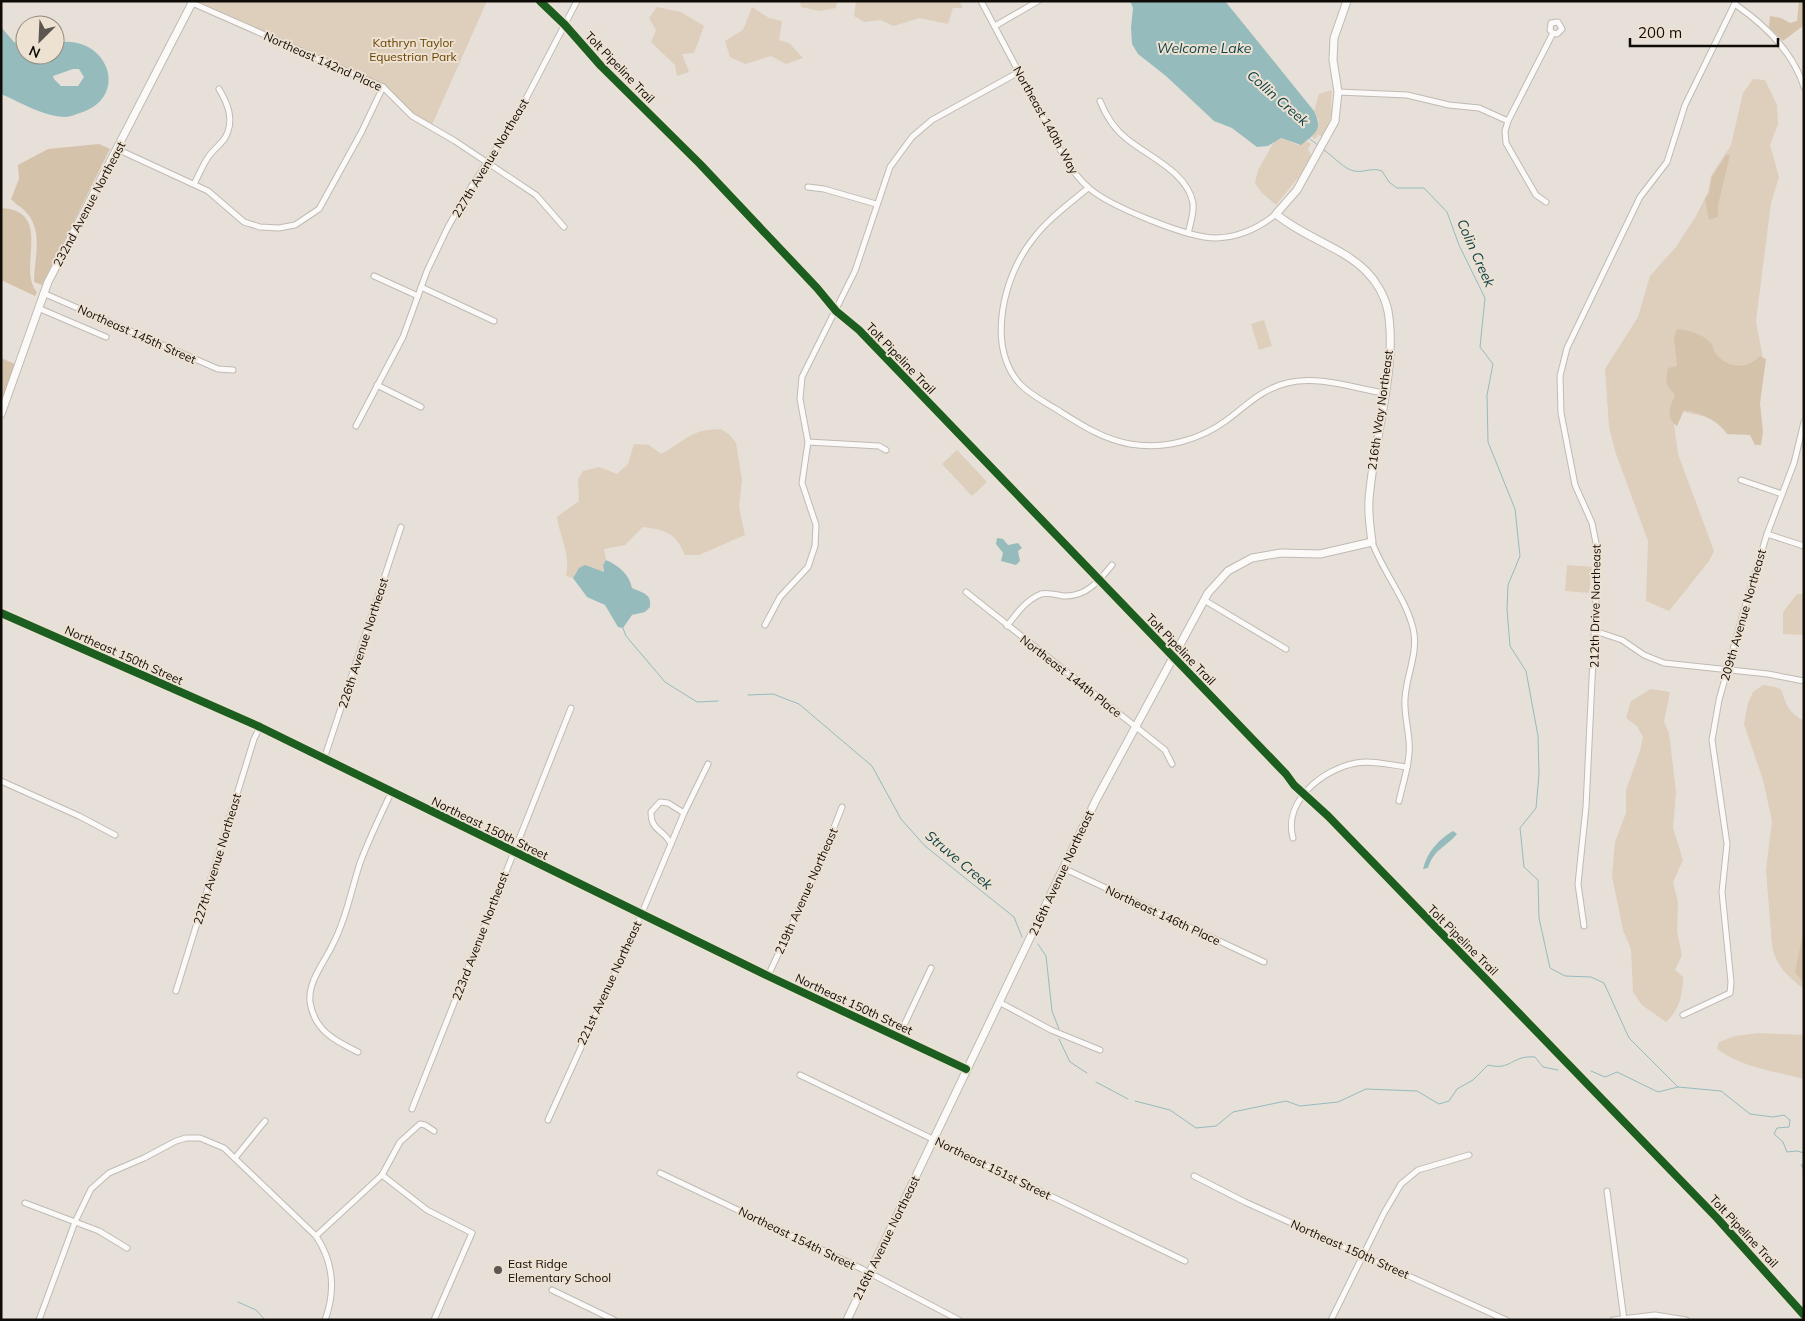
<svg xmlns="http://www.w3.org/2000/svg" width="1805" height="1321" font-family="Mulish,sans-serif">
<rect width="100%" height="100%" fill="#e7e0d8"/>
<g fill="#decebc">
<polygon points="193,1 487,1 431,127 412,116 383,86"/>
<polygon points="800,1 837,1 836,8 819,11 801,7"/>
<polygon points="856,1 959,1 963,8 953,8 948,24 919,18 894,26 880,20 864,22 854,16"/>
<polygon points="657,7 681,12 704,26 694,53 682,54 689,72 677,76 675,65 651,42 656,30 649,18"/>
<polygon points="752,7 769,18 782,21 779,40 789,43 803,58 786,64 771,56 745,64 730,57 725,41 743,30"/>
<polygon points="1753,79 1765,80 1777,105 1778,124 1770,145 1779,177 1771,203 1756,321 1763,359 1719,420 1672,409 1678,454 1714,551 1709,561 1669,611 1646,601 1648,541 1615,451 1609,427 1605,369 1638,317 1650,276 1676,247 1696,216 1708,192 1711,176 1731,145 1743,93"/>
<polygon points="1332,90 1331,109 1333,110 1324,137 1318,135 1315,139 1312,137 1319,120 1314,111 1319,94"/>
<polygon points="1281,138 1298,145 1307,141 1311,144 1308,149 1311,155 1301,174 1276,205 1262,193 1255,183 1258,170 1275,140"/>
<polygon points="1264,320 1272,346 1259,350 1251,324"/>
<path d="M721 429 730 435 736 443 742 480 739 507 745 535 699 555H685C676 533 666 530 643 527L625 545 604 549 606 560 603 565 604 573 579 568 573 578 566 576C571 555 560 538 557 517L579 501 578 480 583 471 599 467 617 474 628 464 634 444 649 445 661 454C688 440 687 430 721 429Z"/>
<polygon points="957,450 987,482 972,496 942,464"/>
<polygon points="1567,565 1592,567 1589,593 1565,591"/>
<polygon points="1797,594 1804,594 1804,635 1783,634 1783,612"/>
<path d="M1763 685C1789 689 1778 689 1788 707 1791 713 1799 718 1804 721V989C1788 977 1775 965 1772 945L1766 870 1772 821 1763 780 1744 724 1748 703 1753 692Z"/>
<path d="M1651 689 1670 692 1664 722 1669 733 1676 792 1673 828 1683 860 1673 882 1678 902 1677 932 1682 955 1675 970 1683 977C1683 994 1679 1011 1666 1022L1642 1005 1633 992 1631 949 1623 930 1612 876 1615 842 1626 813V790L1640 751 1643 737 1637 726 1626 718 1631 701Z"/>
<path d="M1758 1033 1804 1035V1079C1774 1071 1743 1068 1717 1049L1719 1042 1735 1036Z"/>
</g>
<g fill="#d5c2aa">
<polygon points="1799,1 1804,1 1804,25 1783,41 1769,27 1770,16 1781,18 1790,23 1797,21"/>
<path d="M99 144 110 149 42 285 34 282C34 258 44 232 26 212 22 207 16 205 11 199L19 179 18 165 48 149Z"/>
<polygon points="1726,155 1730,155 1718,205 1718,217 1709,220 1705,199 1709,194 1712,177"/>
<path d="M1 208C55 211 16 269 37 292L35 296 1 280Z"/>
<path d="M1677 329C1688 330 1702 334 1710 342 1713 345 1713 350 1715 353 1728 369 1746 370 1760 356L1766 359 1760 403 1763 432 1761 445H1755L1750 435 1727 434C1719 421 1699 412 1684 410L1677 426C1665 417 1670 407 1675 395L1666 383 1668 368 1677 366 1674 338Z"/>
<polygon points="1,358 15,364 1,403"/>
<polygon points="1804,929 1804,984 1795,972"/>
</g>
<g fill="#95bbbd" fill-rule="evenodd">
<path d="M1130 1H1225L1314 111C1324 131 1314 134 1301 145L1281 138 1268 146 1257 147 1232 128 1214 121 1166 76 1138 54 1132 44 1131 28 1133 8Z"/>
<path d="M1 27 14 42 25 47V55H55V43C107 32 132 97 80 113 76 114 70 117 66 117 44 117 20 102 1 94ZM73 69H79L84 77 78 86H61L54 79 53 76Z"/>
<polygon points="997,538 1003,539 1008,545 1018,543 1022,548 1018,551 1020,561 1016,565 1001,561 1003,553 996,544"/>
<path d="M606 560C619 566 629 574 632 588 643 593 652 594 650 607L645 612 632 615 623 628 618 627 605 605 587 597 573 578 579 568 585 565 604 572 603 565Z"/>
<path d="M1453 831 1457 834C1445 848 1434 849 1428 868L1423 869C1427 852 1439 839 1453 831Z"/>
</g>
<g fill="none" stroke-linecap="round" stroke-linejoin="round">
<g stroke="#95bbbd" stroke-width="1">
<polyline points="1310,139 1319,146"/>
<path d="M1324 150C1333 156 1344 169 1354 171 1364 173 1372 167 1382 171L1389 182 1397 188H1424L1447 212 1459 245 1485 298 1480 347 1493 364 1487 395 1488 442 1515 509 1520 556 1508 585 1507 609 1510 646 1526 671 1538 736 1539 774 1536 808 1520 828 1524 867 1538 880 1539 918 1550 968 1565 976 1591 977 1604 983 1629 1038 1678 1087"/>
<polyline points="623,628 626,636 665,682 697,702 718,701"/>
<polyline points="748,695 773,694 799,704 872,766 901,819 925,846 1014,917 1022,937"/>
<polyline points="1038,944 1046,956 1052,1011 1059,1029"/>
<polyline points="1059,1039 1070,1062 1087,1073"/>
<polyline points="1591,1071 1605,1077 1617,1072 1658,1092 1678,1087 1721,1091 1750,1114 1773,1117 1784,1115 1790,1120 1789,1127 1777,1128 1774,1134 1783,1142 1787,1152 1797,1151 1804,1153"/>
<polyline points="1096,1082 1128,1099"/>
<path d="M1135 1101 1170 1110 1196 1128 1216 1126 1233 1112 1286 1101 1300 1106 1338 1102 1366 1089 1417 1091 1439 1104 1449 1101 1457 1089 1473 1080 1488 1065C1512 1071 1511 1055 1535 1057L1543 1067 1558 1070"/>
<polyline points="1804,1164 1801,1165 1804,1170"/>
<polyline points="238,1302 256,1310 265,1320"/>
</g>
<g stroke="#bfbab4" stroke-width="7">
<g id="street">
<path d="M981 1 1063 155C1070 167 1078 179 1089 188 1109 206 1190 239 1217 238 1239 237 1259 228 1276 214"/>
<polyline points="190,2 383,87 412,116 455,141 536,195 564,227"/>
<path d="M1736 5C1765 25 1793 52 1804 87"/>
<polyline points="995,26 1038,1"/>
<polyline points="1338,92 1407,95 1449,105 1479,108 1508,121"/>
<path d="M1100 101C1106 116 1114 129 1127 139 1149 157 1187 172 1193 203 1194 213 1191 223 1188 233"/>
<polyline points="117,149 208,191 244,222 260,227 279,228 295,225 319,209 361,133 383,87"/>
<path d="M194 184C199 175 203 164 209 156 214 149 221 144 225 138 235 121 228 104 219 89"/>
<polyline points="808,187 824,189 876,204"/>
<path d="M1088 188C1069 204 1048 219 1033 239 1004 275 986 344 1019 383 1029 394 1043 401 1056 409 1080 424 1102 439 1130 444 1164 450 1200 440 1227 420 1247 405 1262 389 1287 383 1318 375 1353 388 1384 393"/>
<polyline points="1546,202 1536,195 1506,143 1505,131 1508,121 1553,33 1557,34 1562,29 1558,22 1551,23 1550,30 1553,33"/>
<polyline points="374,276 418,296"/>
<polyline points="421,287 494,321"/>
<polyline points="43,293 195,359 218,369 233,370"/>
<polyline points="38,308 106,337"/>
<polyline points="377,385 421,407"/>
<polyline points="356,426 403,337 427,271 447,229 464,198 517,116 577,1"/>
<polyline points="808,442 879,446 886,450"/>
<polyline points="1741,480 1782,494"/>
<polyline points="1767,534 1804,546"/>
<path d="M1372 542C1383 572 1405 597 1413 628 1419 653 1406 675 1405 699 1404 713 1408 727 1409 741 1411 761 1403 782 1399 801"/>
<polyline points="966,592 1165,750 1172,764"/>
<polyline points="1204,600 1286,649"/>
<polyline points="1,613 260,727 768,976 966,1069"/>
<polyline points="765,625 780,597 808,567 815,546 816,525 802,483 808,442 800,399 802,377 855,271 890,167 912,137 932,120 1019,72"/>
<path d="M1007 626C1017 613 1026 600 1041 594 1048 592 1057 595 1064 596 1086 597 1099 581 1112 565"/>
<polyline points="1595,631 1622,640 1644,655 1664,663 1768,674 1804,681"/>
<polyline points="324,759 401,527"/>
<polyline points="1,781 79,816 115,835"/>
<path d="M1293 838C1283 801 1323 769 1356 763 1373 760 1390 765 1407 767"/>
<path d="M671 844C664 829 651 832 651 812L660 802 668 803 684 813"/>
<polyline points="1063,868 1264,962"/>
<polyline points="1584,926 1578,884 1586,807 1598,553 1592,523 1575,485 1561,413 1560,376 1567,348 1640,197 1667,162 1685,105 1736,1"/>
<polyline points="768,976 818,868 842,807"/>
<polyline points="176,991 254,739 260,727"/>
<polyline points="999,1002 1051,1030 1100,1050"/>
<polyline points="1683,1015 1730,993 1731,982 1722,892 1727,844 1712,740 1719,700 1744,610 1767,534 1794,463 1804,422"/>
<polyline points="898,1038 931,968"/>
<path d="M358 1052C335 1041 314 1030 310 1002 308 982 323 964 332 946 346 919 351 891 360 863 369 839 380 816 391 793"/>
<polyline points="800,1075 1185,1261"/>
<polyline points="412,1109 571,708"/>
<polyline points="548,1120 642,913 684,813 708,764"/>
<polyline points="235,1158 265,1121"/>
<polyline points="660,1173 862,1269 959,1320"/>
<polyline points="382,1175 427,1210 472,1233 434,1320"/>
<polyline points="1194,1176 1245,1202 1506,1320"/>
<polyline points="1607,1191 1624,1320"/>
<polyline points="25,1203 99,1231 127,1248"/>
<polyline points="552,1290 614,1320"/>
<polyline points="39,1320 75,1222 91,1189 109,1173 144,1158 176,1141 186,1138 200,1138 224,1148 316,1236"/>
<path d="M325 1320C336 1290 334 1263 316 1236L382 1175 400 1142 420 1124 425 1125 434 1131"/>
<polyline points="1331,1320 1384,1213 1401,1184 1418,1170 1469,1155"/>
<polyline points="1613,1320 1655,1315 1686,1320"/>
</g>
</g>
<g stroke="#bfbab4" stroke-width="9">
<g id="secondary">
<polyline points="1,414 48,282 193,1"/>
<path d="M847 1320 1096 800 1208 593 1228 571 1252 558 1281 553 1320 554 1372 542C1370 528 1368 514 1369 500 1373 441 1398 369 1388 311 1385 296 1376 281 1366 271 1342 247 1303 237 1276 214L1297 190 1335 121 1338 92 1333 60 1334 38 1347 1"/>
</g>
</g>
<use href="#street" stroke="#fbfaf9" stroke-width="5"/>
<use href="#secondary" stroke="#fbfaf9" stroke-width="7"/>
<g stroke="#ede1d2" stroke-width="11">
<g id="cycleway">
<polyline points="540,1 565,25 601,66 700,164 817,288 836,311 859,330 1286,774 1294,785 1328,816 1717,1218 1804,1315"/>
<polyline points="1,613 260,727 768,976 966,1069"/>
</g>
</g>
<use href="#cycleway" stroke="#1b5e20" stroke-width="8"/>
</g>
<circle fill="#5b5650" stroke="#ede1d2" stroke-width="2" cx="498" cy="1270" r="5"/>
<g text-anchor="middle" dominant-baseline="central" stroke-width="4" stroke-linejoin="round" paint-order="stroke">
<g font-size="12" fill="#6a4300" stroke="#ede1d2">
<text x="413" y="42">Kathryn Taylor<tspan x="413" dy="14">Equestrian Park</tspan></text>
</g>
<g font-size="12" fill="#0f0b06" stroke="#ede1d2">
<text transform="translate(323 61) rotate(24)">Northeast 142nd Place</text>
<text transform="translate(620 67) rotate(46)">Tolt Pipeline Trail</text>
<text transform="translate(1046 120) rotate(61)">Northeast 140th Way</text>
<text transform="translate(490 158) rotate(-59)">227th Avenue Northeast</text>
<text transform="translate(89 204) rotate(-62)">232nd Avenue Northeast</text>
<text transform="translate(137 334) rotate(24)">Northeast 145th Street</text>
<text transform="translate(901 358) rotate(46)">Tolt Pipeline Trail</text>
<text transform="translate(1380 410) rotate(-82)">216th Way Northeast</text>
<text transform="translate(1595 606) rotate(-89)">212th Drive Northeast</text>
<text transform="translate(1743 615) rotate(-74)">209th Avenue Northeast</text>
<text transform="translate(363 643) rotate(-72)">226th Avenue Northeast</text>
<text transform="translate(1181 649) rotate(46)">Tolt Pipeline Trail</text>
<text transform="translate(124 655) rotate(24)">Northeast 150th Street</text>
<text transform="translate(1071 676) rotate(38)">Northeast 144th Place</text>
<text transform="translate(490 828) rotate(26)">Northeast 150th Street</text>
<text transform="translate(217 859) rotate(-73)">227th Avenue Northeast</text>
<text transform="translate(1061 873) rotate(-65)">216th Avenue Northeast</text>
<text transform="translate(806 891) rotate(-66)">219th Avenue Northeast</text>
<text transform="translate(1163 915) rotate(25)">Northeast 146th Place</text>
<text transform="translate(480 936) rotate(-69)">223rd Avenue Northeast</text>
<text transform="translate(1463 940) rotate(45)">Tolt Pipeline Trail</text>
<text transform="translate(609 983) rotate(-65)">221st Avenue Northeast</text>
<text transform="translate(854 1004) rotate(25)">Northeast 150th Street</text>
<text transform="translate(993 1168) rotate(26)">Northeast 151st Street</text>
<text transform="translate(1744 1231) rotate(47)">Tolt Pipeline Trail</text>
<text transform="translate(797 1238) rotate(26)">Northeast 154th Street</text>
<text transform="translate(886 1238) rotate(-64)">216th Avenue Northeast</text>
<text transform="translate(1350 1249) rotate(24)">Northeast 150th Street</text>
</g>
<g font-size="12" fill="#0f0b06" stroke="#ede1d2" text-anchor="start">
<text x="508" y="1263">East Ridge<tspan x="508" dy="14">Elementary School</tspan></text>
</g>
<g font-size="14" font-style="italic" fill="#0e4349" stroke="#ede1d2">
<text x="1204" y="48">Welcome Lake</text>
<text transform="translate(1278 98) rotate(41)">Collin Creek</text>
<text transform="translate(1476 253) rotate(66)">Colin Creek</text>
<text transform="translate(959 860) rotate(40)">Struve Creek</text>
</g>
</g>
<rect width="1805" height="1321" fill="none" stroke="#0f0b06" stroke-width="5"/>
<g transform="translate(40 40) rotate(204)"><circle r="24" fill="#ede1d2" stroke="#948b80"/>
<path d="M0-4L9 19L0 12L-9 19Z" fill="#5b5650"/>
<text y="-8" font-size="14" font-weight="bold" text-anchor="middle" fill="#0f0b06">N</text>
</g>
<path d="M1630 38v8h148v-8" fill="none" stroke="#0f0b06" stroke-width="2.5"/>
<text x="1638" y="38" font-size="15" fill="#0f0b06" stroke="#ede1d2" stroke-width="4" paint-order="stroke">200 m</text>
</svg>
